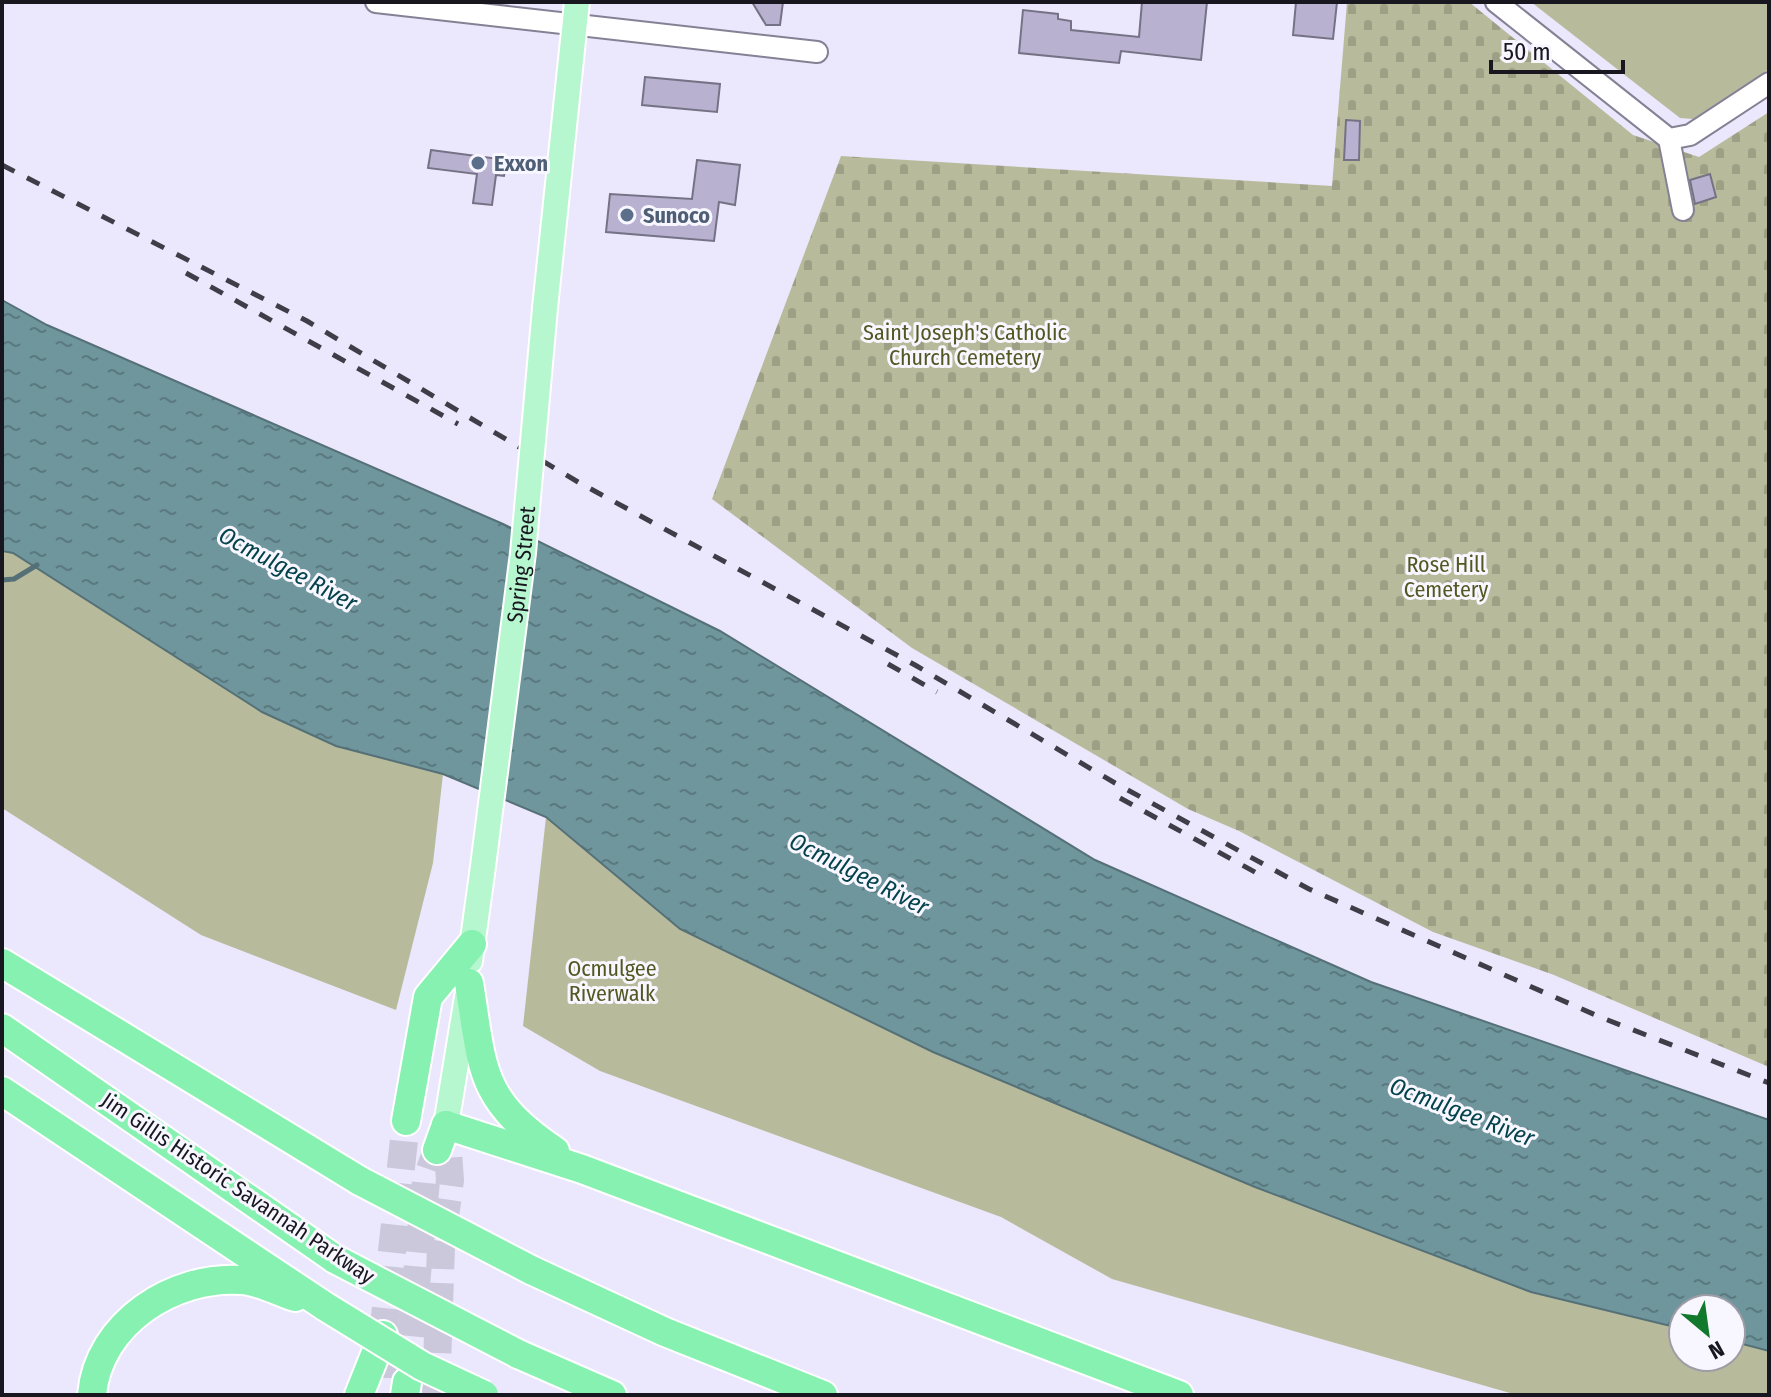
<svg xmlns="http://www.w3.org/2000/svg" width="1771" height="1397" font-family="'Fira Sans Condensed',sans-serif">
<defs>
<pattern id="cemetery-stones" width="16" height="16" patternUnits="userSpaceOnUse" patternTransform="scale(2)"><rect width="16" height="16" fill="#b8bb9b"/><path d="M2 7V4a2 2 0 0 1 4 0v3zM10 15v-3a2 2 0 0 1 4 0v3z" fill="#9da085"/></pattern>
<pattern id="water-ripples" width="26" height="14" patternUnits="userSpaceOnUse" patternTransform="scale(2)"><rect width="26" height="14" fill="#6f969d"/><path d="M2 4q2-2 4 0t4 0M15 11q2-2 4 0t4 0" fill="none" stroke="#5a797f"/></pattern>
</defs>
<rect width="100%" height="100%" fill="#ebe7fc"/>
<g fill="#b8bb9b">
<polygon points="1531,2 1769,2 1769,69 1693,119 1680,118"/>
<polygon points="2,551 13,553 336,746 443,774 433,863 396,1010 201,935 2,808"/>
<polygon points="546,817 680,929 933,1052 1255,1187 1531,1292 1683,1329 1683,1357 1731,1357 1731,1341 1769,1351 1769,1395 1517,1395 1112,1279 1001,1217 600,1071 523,1026"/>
</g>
<polygon fill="url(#cemetery-stones)" points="1347,2 1469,2 1633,135 1699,157 1769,112 1769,1067 1554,975 1433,932 1239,831 1188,809 912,648 712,499 841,156 1332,186"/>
<polygon fill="url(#water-ripples)" stroke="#557077" stroke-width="2" points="2,300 47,325 503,524 720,631 1095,860 1371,982 1769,1120 1769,1351 1731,1341 1731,1309 1683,1309 1683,1329 1531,1292 1255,1187 933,1052 680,929 546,817 443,774 336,746 262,712 13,553 2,551"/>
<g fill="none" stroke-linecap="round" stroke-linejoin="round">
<polyline stroke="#557077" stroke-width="5" points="2,580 14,579 37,565"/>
</g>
<g fill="#b8b2d0" stroke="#767285" stroke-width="2">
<polygon points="752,2 783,2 780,25 766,25"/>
<polygon points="1142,2 1207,2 1201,60 1121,51 1119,63 1019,53 1023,10 1058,14 1058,19 1071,21 1071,30 1139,37"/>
<polygon points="1296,2 1337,2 1333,39 1293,35"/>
<polygon points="645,77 720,84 717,112 642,105"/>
<polygon points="1346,120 1360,121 1359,160 1344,160"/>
<polygon points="431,150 507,160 504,176 496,175 492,205 473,203 477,174 428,168"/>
<polygon points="697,160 740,165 735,205 719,202 714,241 606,232 610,194 692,199"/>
<polygon points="1710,174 1716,197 1695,204 1690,180"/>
</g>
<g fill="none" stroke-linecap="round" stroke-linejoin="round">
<g stroke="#cbc8db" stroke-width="28" stroke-dasharray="28 14" stroke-linecap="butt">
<polyline points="382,1378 383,1335 406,1121"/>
<polyline points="407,1378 426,1181 437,1150"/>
<polyline points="436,1395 441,1246 450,1180 448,1153"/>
</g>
<g stroke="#858194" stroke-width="24">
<g id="minor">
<polyline points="376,2 817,52"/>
<polyline points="1496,2 1669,139 1690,135 1769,83"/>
<polyline points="1669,139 1683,210"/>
</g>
</g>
<g stroke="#fff" stroke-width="28">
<g id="major">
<polyline points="545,308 577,2"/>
<polyline points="470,961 482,874"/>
<polyline points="446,1125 467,997"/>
</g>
</g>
<g stroke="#fff" stroke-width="32">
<g id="highway">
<polyline points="2,963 360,1181"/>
<path d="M469 983C483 1069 478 1099 555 1151"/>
<polyline points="2,1028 335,1259"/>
<polyline points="2,1091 326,1307"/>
<polyline points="406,1121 428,997 472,944"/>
<polyline points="446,1125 582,1169 1179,1395"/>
<polyline points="437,1150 446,1125"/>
<polyline points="531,1270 665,1332 823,1395"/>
<polyline points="518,1354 612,1395"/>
<path d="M92 1395C98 1323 174 1275 242 1280 259 1281 279 1292 295 1297"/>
<polyline points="359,1395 383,1335"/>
<polyline points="405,1395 407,1382"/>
</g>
</g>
<use href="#minor" stroke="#fff" stroke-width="20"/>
<use href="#major" stroke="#b7f7d0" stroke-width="24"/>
<use href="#highway" stroke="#87f1b1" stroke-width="28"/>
<g stroke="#3f3d47" stroke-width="5" stroke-dasharray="14 14" stroke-linecap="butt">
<polyline points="2,165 307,321 578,482 915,665 1115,783 1309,889 1600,1017 1769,1083"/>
<polyline points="186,273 458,424"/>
<polyline points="888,664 937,692"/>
<polyline points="1120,798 1264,877"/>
</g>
<g stroke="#fff" stroke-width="28" stroke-linecap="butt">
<g id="major-bridge">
<path id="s1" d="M482 874 523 553 545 308"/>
</g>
</g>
<g stroke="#fff" stroke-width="32" stroke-linecap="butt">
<g id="highway-bridge">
<polyline points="360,1181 531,1270"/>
<polyline points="335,1259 518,1354"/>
<polyline points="326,1307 422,1366 484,1395"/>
</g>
</g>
<use href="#major-bridge" stroke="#b7f7d0" stroke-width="24"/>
<use href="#highway-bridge" stroke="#87f1b1" stroke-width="28"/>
</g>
<g fill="#5c6f8a" stroke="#f8f6ff" stroke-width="3">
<circle cx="478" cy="163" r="8"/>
<circle cx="627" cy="215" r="8"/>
</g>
<g text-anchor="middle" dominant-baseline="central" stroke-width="6" stroke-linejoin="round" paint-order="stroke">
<g font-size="22" font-weight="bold" fill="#4e5e75" stroke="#f8f6ff" text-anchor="start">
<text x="494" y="163">Exxon</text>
<text x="643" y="215">Sunoco</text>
</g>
<g font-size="22" fill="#545722" stroke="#f8f6ff">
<text x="965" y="332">Saint Joseph's Catholic<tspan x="965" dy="25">Church Cemetery</tspan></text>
<text x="1446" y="564">Rose Hill<tspan x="1446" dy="25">Cemetery</tspan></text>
<text x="612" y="968">Ocmulgee<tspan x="612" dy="25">Riverwalk</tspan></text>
</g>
<g font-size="22" fill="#18161e" stroke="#f8f6ff">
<text stroke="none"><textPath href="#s1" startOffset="312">Spring Street</textPath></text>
<text transform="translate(238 1188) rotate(34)">Jim Gillis Historic Savannah Parkway</text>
</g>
<g font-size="24" font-style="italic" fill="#04434c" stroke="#f8f6ff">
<text transform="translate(288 569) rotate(28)">Ocmulgee River</text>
<text transform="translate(859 874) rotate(27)">Ocmulgee River</text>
<text transform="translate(1462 1112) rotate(21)">Ocmulgee River</text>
</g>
</g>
<rect width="1771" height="1397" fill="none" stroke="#18161e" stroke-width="8"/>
<g transform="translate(1707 1333) rotate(151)"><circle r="38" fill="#f8f6ff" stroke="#9e9ca5" stroke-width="2"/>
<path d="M0-6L14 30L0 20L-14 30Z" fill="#11792b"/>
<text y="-12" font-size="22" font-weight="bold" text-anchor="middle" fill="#18161e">N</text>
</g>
<path d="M1491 60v12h132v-12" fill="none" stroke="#18161e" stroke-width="4"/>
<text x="1503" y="60" font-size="24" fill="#18161e" stroke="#f8f6ff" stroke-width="6" paint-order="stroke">50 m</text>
</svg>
